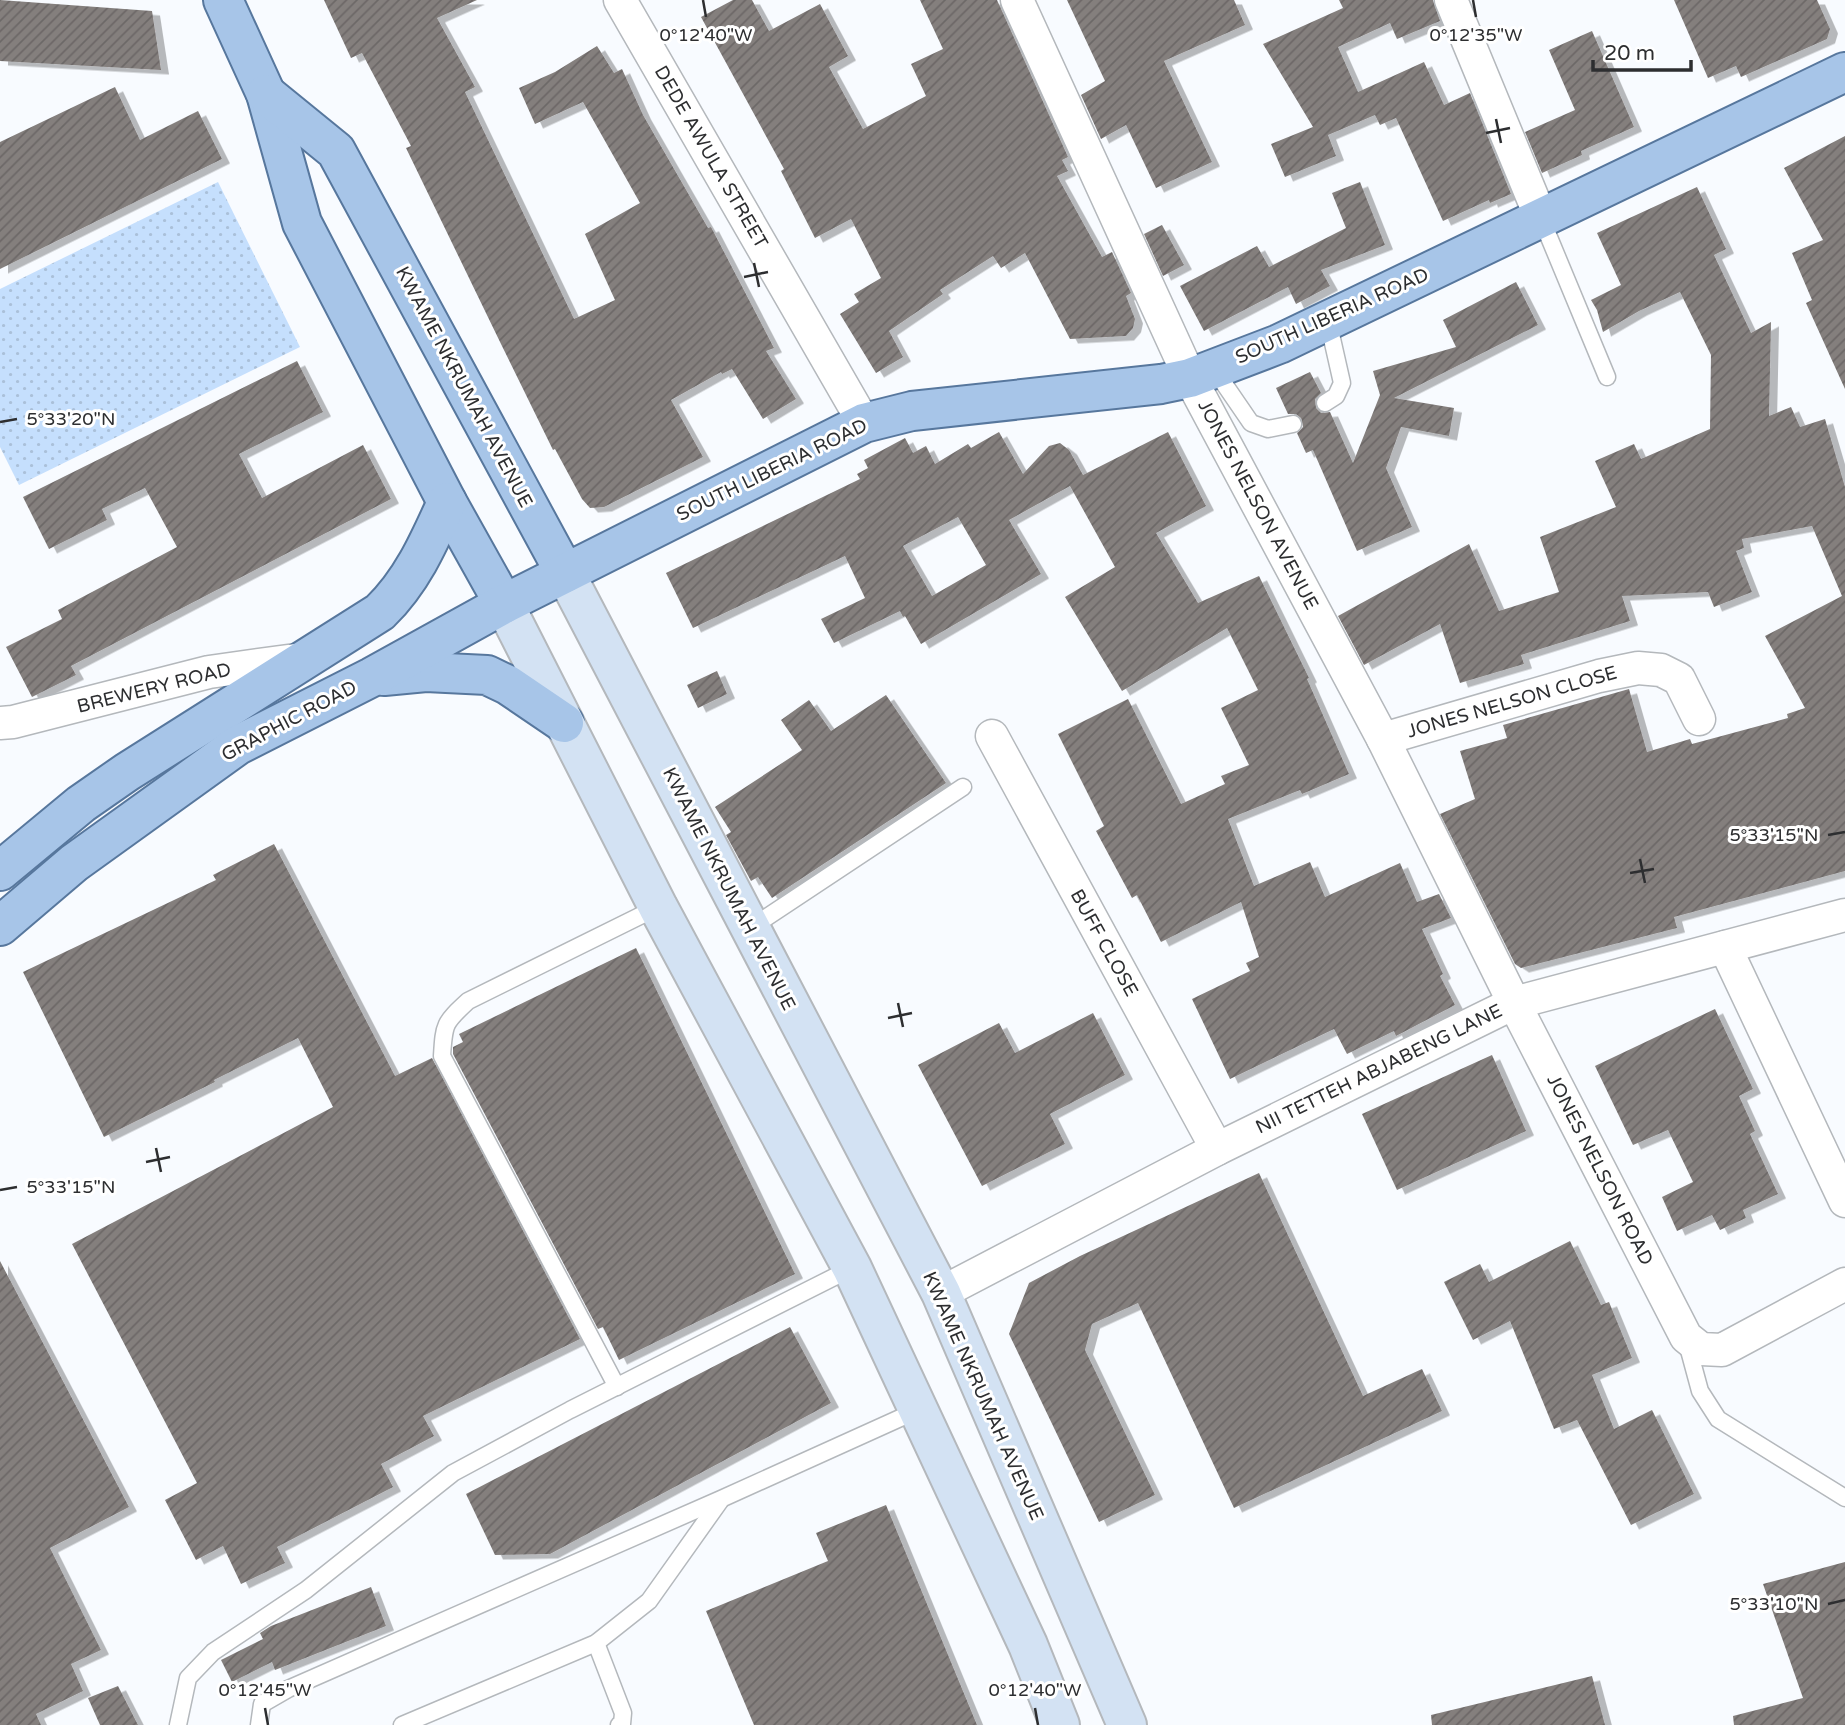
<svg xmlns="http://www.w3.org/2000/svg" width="1845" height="1725" font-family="'Varela Round',sans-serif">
<defs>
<pattern id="grass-dots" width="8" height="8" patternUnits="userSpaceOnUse" patternTransform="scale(1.75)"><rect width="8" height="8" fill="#c5dffd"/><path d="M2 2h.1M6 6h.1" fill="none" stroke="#aac0d9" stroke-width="1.8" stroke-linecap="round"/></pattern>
<pattern id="building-hatch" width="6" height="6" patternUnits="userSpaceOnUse" patternTransform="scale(1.75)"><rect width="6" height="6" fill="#847f7d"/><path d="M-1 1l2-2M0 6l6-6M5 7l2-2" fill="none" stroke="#6c6867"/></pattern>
<filter id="shadow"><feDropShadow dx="8" dy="4.5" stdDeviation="0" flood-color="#0004"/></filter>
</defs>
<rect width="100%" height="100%" fill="#f8fbff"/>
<polygon fill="url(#grass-dots)" points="218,182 300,347 19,485 0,447 0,289"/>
<g fill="url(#building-hatch)" fill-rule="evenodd" filter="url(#shadow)">
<polygon points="0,0 152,11 161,70 0,61"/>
<polygon points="324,0 477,0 437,18 475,87 465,92 574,319 615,300 585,234 640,203 583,102 535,124 519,88 555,72 597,46 614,73 622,69 643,115 708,228 711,227 774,348 766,351 796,399 763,419 732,369 722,374 721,372 671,400 703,457 604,507 590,508 582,499 555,449 553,450 501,344 406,148 411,146 362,53 351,58"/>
<polygon points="733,0 752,0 769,31 820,4 848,56 829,67 863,129 926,96 911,64 943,49 920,0 997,0 1068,157 1062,160 1068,171 1057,176 1102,257 1112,252 1131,293 1126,296 1135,319 1133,328 1126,336 1070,339 1025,253 1001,268 993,256 940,290 943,294 889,331 903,357 876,373 840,314 859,302 854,294 881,278 851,219 815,238 781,171 784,169 701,17"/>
<polygon points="1067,0 1234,0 1245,25 1164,61 1212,162 1156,188 1126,125 1101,139 1081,95 1105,81"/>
<polygon points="1339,0 1433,0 1440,21 1397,39 1390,23 1338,47 1358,92 1424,62 1444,105 1470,93 1511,194 1490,203 1489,200 1443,221 1396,118 1380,125 1375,115 1328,135 1336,156 1285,177 1271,144 1313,127 1263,44 1343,8"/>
<polygon points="1674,0 1817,0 1830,29 1827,39 1741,77 1736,66 1708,78"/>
<polygon points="1592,31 1634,127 1581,151 1582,155 1542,173 1525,132 1575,110 1549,50"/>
<polygon points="115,87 140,140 198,111 222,159 0,269 0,142"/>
<polygon points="1845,136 1845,389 1806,303 1812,300 1792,253 1823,240 1784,168"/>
<polygon points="1360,182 1385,245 1321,270 1330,286 1296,304 1288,287 1204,331 1180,286 1257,246 1269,267 1346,228 1332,193"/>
<polygon points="1697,187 1726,249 1714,255 1751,333 1771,322 1769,416 1791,407 1800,427 1825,419 1845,487 1845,871 1674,917 1677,928 1521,968 1515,964 1440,814 1475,799 1460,751 1507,738 1503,725 1629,689 1647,752 1690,739 1692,744 1788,718 1787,714 1805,708 1765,636 1842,596 1812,526 1742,539 1744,548 1736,551 1752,592 1714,607 1708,592 1622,596 1630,621 1521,655 1524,664 1460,683 1440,624 1364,665 1338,616 1469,544 1499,611 1559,592 1540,537 1616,507 1595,461 1634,444 1641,459 1710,429 1711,355 1680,292 1639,311 1603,332 1597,310 1591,300 1621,285 1597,233"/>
<polygon points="1162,225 1184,265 1163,276 1144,234"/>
<polygon points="1516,282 1538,325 1394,398 1454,408 1449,436 1401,427 1386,468 1412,527 1357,551 1313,450 1306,453 1297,433 1303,427 1301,418 1296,414 1288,414 1276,388 1310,372 1321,393 1315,399 1316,408 1321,413 1330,412 1353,463 1380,395 1373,371 1456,347 1443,320"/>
<polygon points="297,361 323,412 239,454 262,498 363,445 391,499 71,666 76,675 32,697 6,647 62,619 58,610 177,547 145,488 102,509 107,520 49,549 23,497"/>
<path d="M999 432 1023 474 1049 446 1060 443 1069 450 1083 475 1168 432 1206 506 1156 533 1198 603 1259 576 1309 678 1307 679 1349 774 1302 794 1300 790 1228 819 1254 886 1310 862 1325 897 1400 863 1417 902 1439 894 1451 918 1422 929 1443 974 1440 976 1455 1005 1396 1036 1394 1031 1347 1054 1334 1029 1230 1079 1192 999 1250 971 1246 963 1259 957 1241 902 1161 942 1137 895 1132 898 1096 831 1104 826 1058 734 1128 699 1181 804 1225 784 1221 776 1249 765 1221 708 1258 690 1227 628 1122 691 1065 597 1115 567 1070 486 1009 520 1041 574 921 644 905 616 903 617 900 611 834 643 821 619 865 598 845 556 693 628 666 573 860 479 857 474 868 468 864 460 905 438 913 453 926 446 935 464 968 444 971 448ZM958 517 986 565 932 596 903 546Z"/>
<polygon points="717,671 727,694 698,708 687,685"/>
<polygon points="886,695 946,783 772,898 758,877 751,881 726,835 731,832 715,807 802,750 781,720 809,700 831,731"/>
<polygon points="274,844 395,1076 432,1058 580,1339 423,1416 434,1436 381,1464 393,1487 277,1547 285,1563 241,1584 223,1546 196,1560 165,1500 197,1483 72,1244 333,1107 298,1038 214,1080 215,1082 104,1137 23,972 216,880 213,875"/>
<polygon points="636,948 795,1274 619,1360 603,1327 598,1329 453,1054 453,1047 463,1042 459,1034"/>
<polygon points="1715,1009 1753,1089 1739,1096 1755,1131 1750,1134 1778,1194 1743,1210 1746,1218 1720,1230 1712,1215 1677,1231 1662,1197 1693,1182 1668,1130 1633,1145 1595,1066"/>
<polygon points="1093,1013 1125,1075 1050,1114 1065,1144 982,1186 918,1065 999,1023 1015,1053"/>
<polygon points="1492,1055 1526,1131 1397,1190 1362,1114"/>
<polygon points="1259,1173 1363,1396 1422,1369 1442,1411 1234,1508 1138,1303 1092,1324 1085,1350 1155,1495 1099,1522 1009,1334 1029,1283 1080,1256"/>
<polygon points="1570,1241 1601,1305 1609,1302 1632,1358 1592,1375 1614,1429 1652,1410 1694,1494 1631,1525 1577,1420 1554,1429 1510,1321 1473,1340 1444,1282 1480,1264 1489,1282"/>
<polygon points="0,1261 129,1507 50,1548 101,1650 71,1664 83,1691 36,1714 41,1725 0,1725"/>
<polygon points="790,1327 831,1403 550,1554 495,1555 466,1494"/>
<polygon points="886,1505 977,1725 754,1725 706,1611 828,1561 816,1533"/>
<polygon points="1845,1562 1845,1725 1734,1725 1733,1716 1803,1698 1763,1584"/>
<polygon points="371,1587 386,1626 275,1670 272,1662 232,1682 221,1660 263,1639 260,1633 271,1626"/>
<polygon points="1592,1676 1605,1725 1432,1725 1431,1715"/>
<polygon points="118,1686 138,1725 100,1725 88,1698"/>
</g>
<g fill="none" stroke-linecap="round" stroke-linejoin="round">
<g stroke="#b4b8bc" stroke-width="19">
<g id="service">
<polyline points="1541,218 1607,377"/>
<polyline points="1214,369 1251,423 1268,429 1293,424"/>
<polyline points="1325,403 1336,396 1342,383 1328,321"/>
<polyline points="749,929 963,787"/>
<polyline points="1687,1343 1700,1391 1718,1419 1845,1498"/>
<path d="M617 1387 442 1056C444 1024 444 1023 468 1001L658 907"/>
<polyline points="596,1643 623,1713 622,1724 619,1725"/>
<polyline points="178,1725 188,1678 213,1652 306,1590 453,1473 570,1410 852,1268"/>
<polyline points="259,1725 262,1704 288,1689 721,1499 918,1410"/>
<polyline points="402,1725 596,1643 649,1601 720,1501"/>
</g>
</g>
<g stroke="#b4b8bc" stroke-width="35">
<g id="minor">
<polyline points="620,0 864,423"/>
<polyline points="1017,0 1190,378 1383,739 1514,1003 1686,1337 1701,1349 1722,1350 1845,1284"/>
<polyline points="1451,0 1541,218"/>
<polyline points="0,723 13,722 209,672 303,659"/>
<polyline points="992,736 1217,1149"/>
<polyline points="1383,739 1599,676 1638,668 1661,670 1679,679 1699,719"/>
<polyline points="1725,947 1845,1201"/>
<polyline points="941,1293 1217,1149 1514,1003 1845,915"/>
</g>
</g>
<g stroke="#b4b8bc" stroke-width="42">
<g id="secondary">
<polyline points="565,573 941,1293 1127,1725"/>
<polyline points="504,604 658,907 852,1268 1028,1645 1060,1725"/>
</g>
</g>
<g stroke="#57779d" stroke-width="42">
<g id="primary">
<polyline points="223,0 266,94 302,223 447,502 504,604"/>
<polyline points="266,94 336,151 565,573"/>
<polyline points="384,676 426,672 487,675 508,685 564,723"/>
<path d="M0 871 81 804 127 772 380 612C412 581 429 542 447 502"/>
<polyline points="0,926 74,863 238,745 372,677 504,604 864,423 912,411 1161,384 1190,378 1279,344 1845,72"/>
</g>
</g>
<use href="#service" stroke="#fff" stroke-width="16"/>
<use href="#minor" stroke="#fff" stroke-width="32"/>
<use href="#secondary" stroke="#d3e2f3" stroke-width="38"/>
<use href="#primary" stroke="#a7c5e8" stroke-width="38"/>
</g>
<path fill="none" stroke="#2d2e30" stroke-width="2.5" d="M703 0 706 17M1473 0 1476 17M1496 119 1501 143M1486 133 1510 128M754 263 759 287M744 277 768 272M0 422 17 419M1828 835 1845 832M1640 859 1645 883M1630 873 1654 869M898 1003 903 1027M888 1018 912 1013M156 1148 161 1172M146 1162 170 1157M0 1190 17 1187M1828 1604 1845 1600M265 1708 268 1725M1035 1708 1038 1725"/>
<g text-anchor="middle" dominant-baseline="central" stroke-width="6" stroke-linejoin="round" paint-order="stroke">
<g font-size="19" fill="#2d2e30" stroke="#fff">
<text transform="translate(711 157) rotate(60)">DEDE AWULA STREET</text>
<text transform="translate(1332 316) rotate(-24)">SOUTH LIBERIA ROAD</text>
<text transform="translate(464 387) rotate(62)">KWAME NKRUMAH AVENUE</text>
<text transform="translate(772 470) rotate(-26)">SOUTH LIBERIA ROAD</text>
<text transform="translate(1258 505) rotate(62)">JONES NELSON AVENUE</text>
<text transform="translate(154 688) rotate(-14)">BREWERY ROAD</text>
<text transform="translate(1512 702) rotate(-16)">JONES NELSON CLOSE</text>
<text transform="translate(289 721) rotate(-28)">GRAPHIC ROAD</text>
<text transform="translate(729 889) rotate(63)">KWAME NKRUMAH AVENUE</text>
<text transform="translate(1104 943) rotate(61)">BUFF CLOSE</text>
<text transform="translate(1379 1069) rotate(-26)">NII TETTEH ABJABENG LANE</text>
<text transform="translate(1600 1170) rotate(63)">JONES NELSON ROAD</text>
<text transform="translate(983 1396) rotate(66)">KWAME NKRUMAH AVENUE</text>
</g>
</g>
<g font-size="18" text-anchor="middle" fill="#2d2e30" stroke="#fff" stroke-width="6" stroke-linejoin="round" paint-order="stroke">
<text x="706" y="41">0°12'40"W</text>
<text x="1476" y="41">0°12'35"W</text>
<text x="71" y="425">5°33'20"N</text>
<text x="1774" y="841">5°33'15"N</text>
<text x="71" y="1193">5°33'15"N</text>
<text x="1774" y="1610">5°33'10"N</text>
<text x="265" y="1696">0°12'45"W</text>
<text x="1035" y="1696">0°12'40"W</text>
</g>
<path d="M1593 60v10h98v-10" fill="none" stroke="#2d2e30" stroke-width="3.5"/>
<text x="1604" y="60" font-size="21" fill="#2d2e30" stroke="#ffffff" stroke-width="5" paint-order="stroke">20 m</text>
</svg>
